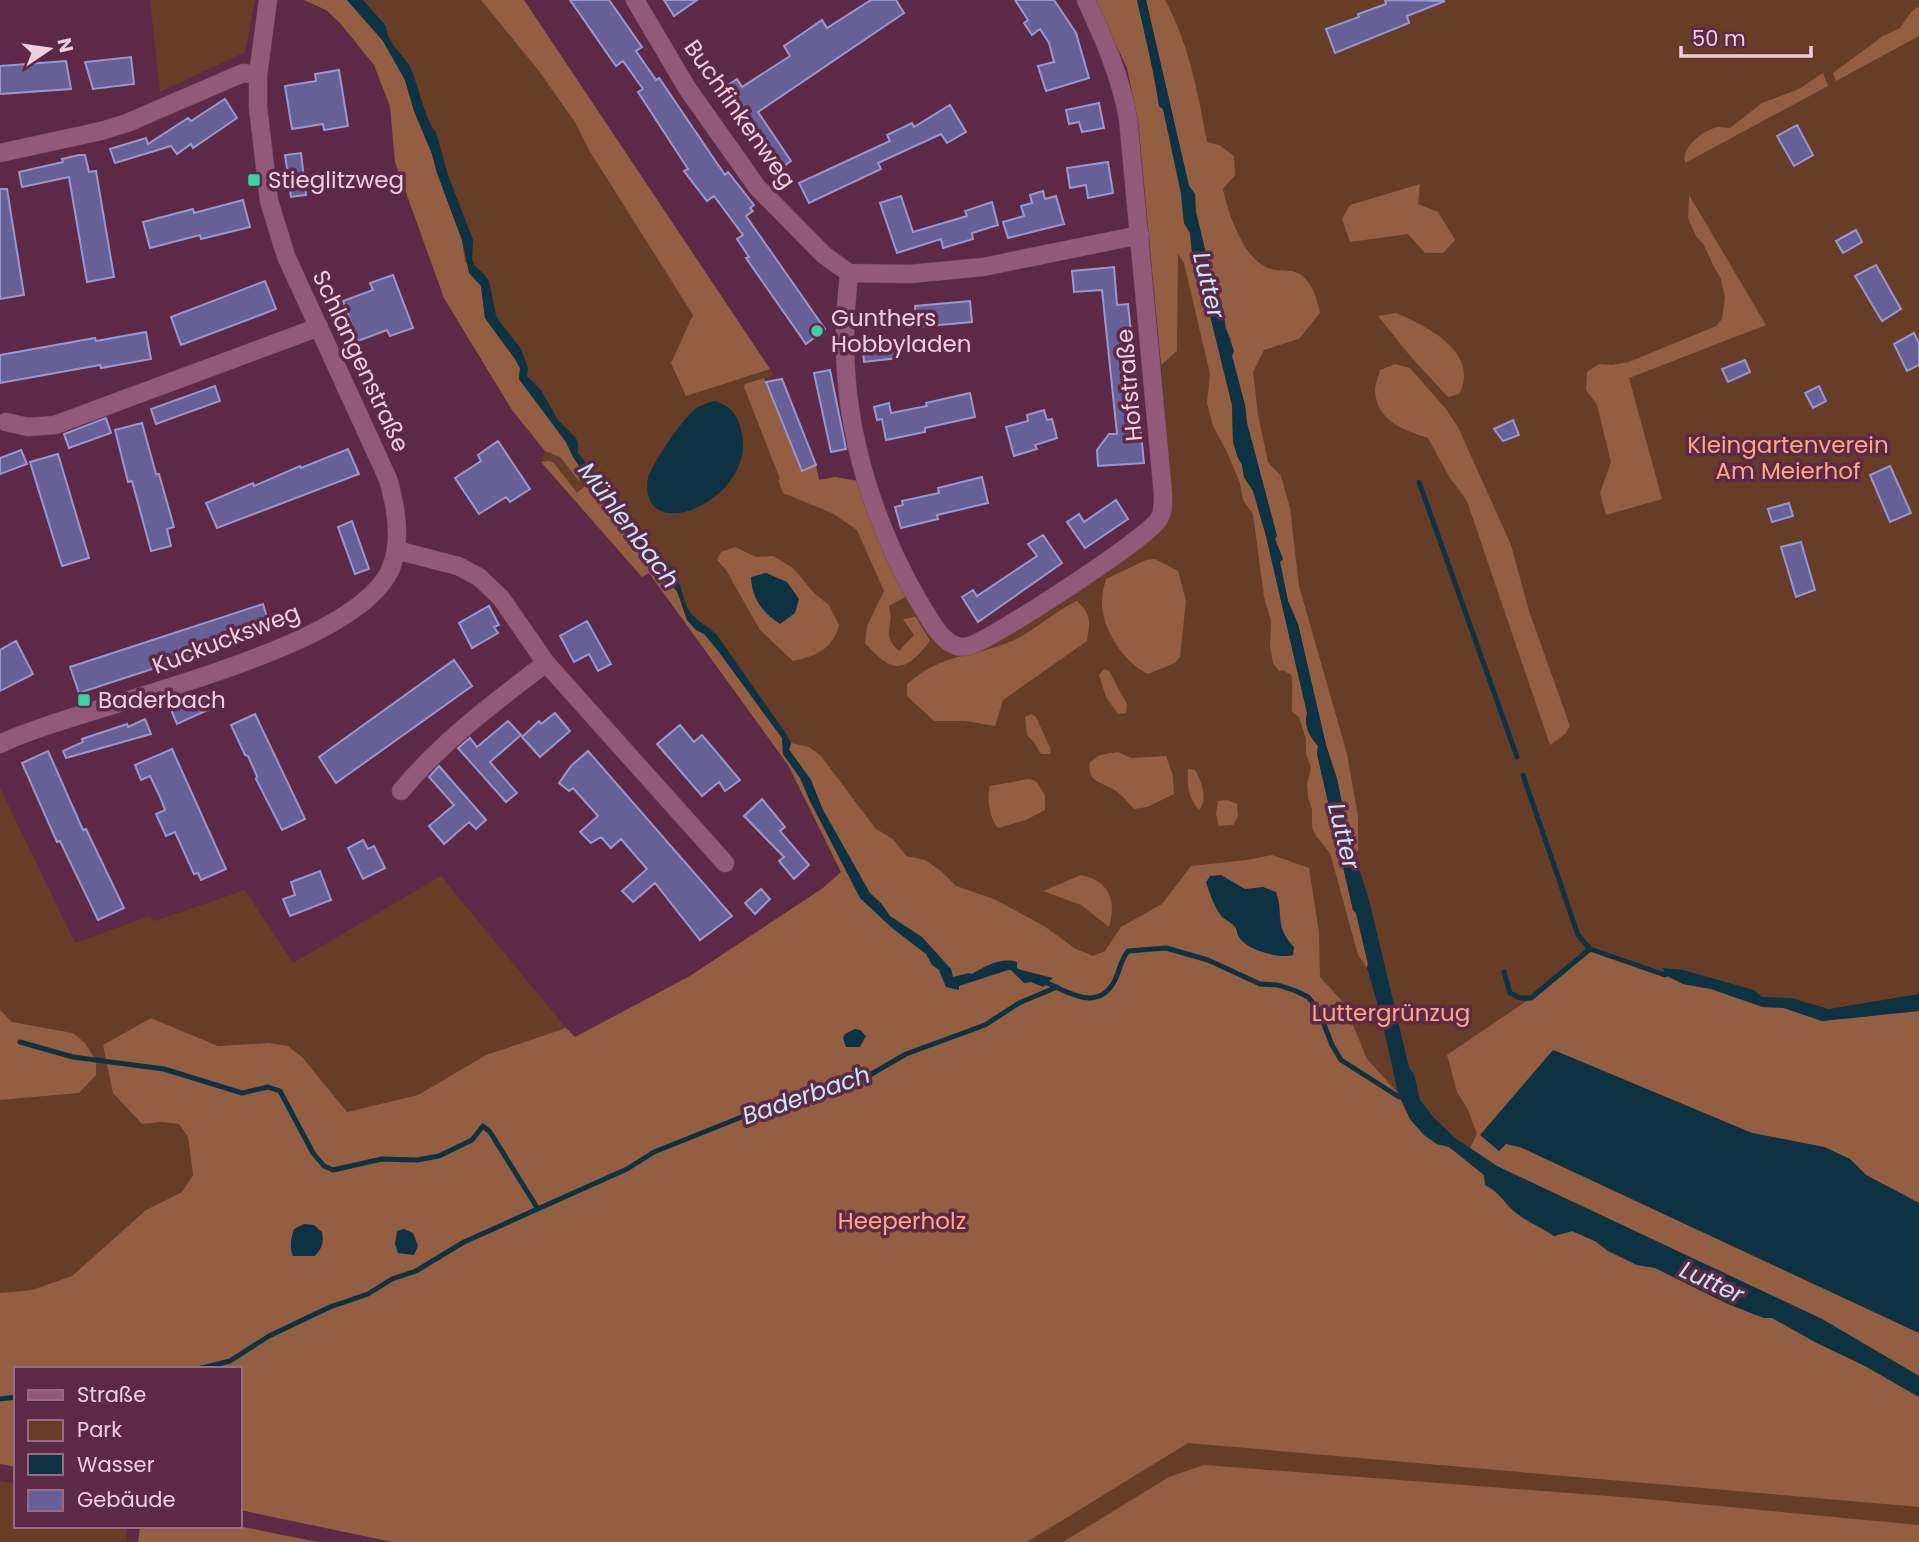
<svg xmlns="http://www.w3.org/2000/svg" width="1919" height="1542" viewBox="0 0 1919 1542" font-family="Poppins,sans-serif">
  <rect width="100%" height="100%" fill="#5d2946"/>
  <path fill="#673d27" d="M150,0H255L245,52L160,92Z
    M304,0H524L774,375L765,380L802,470L816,465L819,480L835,477L842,479L948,649L1081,586L1172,496L1146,180L1138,120L1127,68L1095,0H1919V1542H713L575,1038L690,976L823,888L841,872L788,765L649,573L642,577L541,462L545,451L512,410L444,298L395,162L390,106L374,65L340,23L326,10Z
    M0,788L75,943L150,916L155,921L245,890L293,963L441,876L566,1028L486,1055L418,1095L347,1112L303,1059L288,1046L269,1043L218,1046L151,1018L103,1045L107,1061L142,1124L162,1122L179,1124L188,1137L193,1175L182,1192L146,1210L72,1276L32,1290L0,1293V1100L79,1093L73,1033L12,1022L0,1010Z
    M0,1481L16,1484V1526H127L126,1542H0Z"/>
  <path fill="#945e43" d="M304,0H347L383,41L405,80L414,111L432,154L437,173L462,240L465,261L481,286L485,318L515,359L520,368L519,379L566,442L573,457L586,476L579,481L560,457L545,451L512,410L444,298L395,162L390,106L374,65L340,23L326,10Z
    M481,0H524L770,369L686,396L671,363L693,315L589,150L576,124L539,71Z
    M1095,0H1137C1145,35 1154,71 1159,106L1163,109L1181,193L1184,223L1190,233L1192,253L1196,258L1232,405L1233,442L1238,458L1242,465L1244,477L1253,491L1266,536L1307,713C1304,727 1309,735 1318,746L1317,754L1353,910L1356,913L1368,964L1367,968L1358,955L1330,853L1316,836L1312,827V809L1308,798L1307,784L1311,768L1306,754V739L1299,717L1292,712C1291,699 1294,685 1291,675L1283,670L1279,671L1273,663L1270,646L1271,621L1264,597L1253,514L1243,500L1240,483L1227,452L1213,426L1207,403L1210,374L1184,263L1178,254L1177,351L1161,365L1138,120L1127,68Z
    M1146,0H1165C1189,44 1198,93 1207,142L1219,145L1234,156L1235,175L1223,189C1228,213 1243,258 1268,268C1276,272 1287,269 1295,272C1311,277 1317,298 1320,313L1299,339L1264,350L1253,372L1258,415L1268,462L1281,476L1290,508L1299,586L1347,754L1358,816V849L1355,855L1349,837L1337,779L1326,745L1298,624L1288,601L1280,562L1283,559L1275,539L1277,536L1247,423L1245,405L1232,356L1231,339L1226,329L1222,306L1218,303L1195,212V194L1189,186Z
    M1919,6V36L1836,81L1833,73L1883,36L1900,28L1911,12Z
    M1823,73L1828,86L1685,163C1681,147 1703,130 1718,127C1722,127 1726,128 1730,128L1762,103L1799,89Z
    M1420,184L1418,204L1438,212L1455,240L1443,253H1425L1408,234L1350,242L1342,219L1350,205Z
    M1689,195L1766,325L1629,378L1662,499L1606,515L1600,493L1611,462L1597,405L1586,390L1587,372L1599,364L1612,365L1629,362L1716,326L1722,319L1725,298L1721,279L1713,265L1704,245L1696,236L1688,218Z
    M1396,313C1427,326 1481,353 1459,394L1448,397L1411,357L1378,316Z
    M1395,364L1410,368L1446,409L1458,427L1511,545L1529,611L1570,726L1565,734L1550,745L1467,501L1450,478L1428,438C1404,430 1378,422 1375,392C1374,386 1379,377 1380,370Z
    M764,378L802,471L816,465L819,480L835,477L859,481L910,594L889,606C895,627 880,634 899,651L914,635L903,619L916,617L930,641C904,674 893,674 865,643L867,626L884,591L857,530L832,513L783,493L778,480L780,479L744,387L745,384Z
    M549,461L554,463L577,493L591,481L634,545L638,547L652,568L677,591L687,620L696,630L704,633L719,652L782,738L783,754L795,769L806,789L809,799L846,870L811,780L789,749L791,743L809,747L821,756L875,828L894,840L906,856L925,860L941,871L956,886L994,899L1044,926L1076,949L1093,956L1105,951L1121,927L1162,904L1191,866L1247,860L1272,855L1309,868L1319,933L1320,977L1344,1003L1367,1059L1398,1093L1410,1119L1424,1135L1437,1144L1449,1147L1462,1157L1484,1175L1509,1207L1521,1217L1554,1236L1572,1231L1595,1241L1608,1251L1637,1265L1655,1268L1728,1304L1764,1318H1772L1817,1343L1865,1366L1919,1397V1507L1188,1443L1027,1542H392L240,1510V1369H16V1467L0,1464V1293L32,1290L72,1276L146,1210L182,1192L193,1175L188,1137L179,1124L161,1122L142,1124L113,1093L103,1045L151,1018L218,1046L269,1043L288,1046L303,1058L347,1112L418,1095L486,1055L566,1028L575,1037L690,976L823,888L841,872L788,765L649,573L642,577L541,462Z
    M735,547L756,557L773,556L793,568L814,593L829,605L839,625C832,650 816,656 793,661L760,630L726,570L717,560L721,552Z
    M1155,559L1178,571L1186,601L1180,657L1175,663L1148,674C1124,663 1101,628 1102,601C1102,594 1104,586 1106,579L1146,560Z
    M1077,601C1092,615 1090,622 1087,641L1003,700L995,726L965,721H934L907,696V684C944,652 972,658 1012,641C1035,631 1054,611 1077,601Z
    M1104,669L1109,671L1127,704L1126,713L1118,714L1106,697L1099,675Z
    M1031,714L1036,717L1051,750L1050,754H1041L1034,742L1027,735L1025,717Z
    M1118,752L1131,758L1166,756L1173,776L1174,794L1147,807L1134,809C1128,802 1121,794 1113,789C1099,781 1087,781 1090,762L1100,755Z
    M1188,769L1195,770C1201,781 1209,799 1199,810C1188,799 1187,783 1188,769Z
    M1029,779L1036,781L1045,795V810L1026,820L998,828C989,817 987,799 990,786Z
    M1227,800L1237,804L1238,817L1233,825L1219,826L1216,814L1218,801Z
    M1081,875C1109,881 1117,900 1109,927L1081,905L1043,891Z
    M1590,949L1665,975L1683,984L1711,989L1763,1007L1784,1008L1822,1021L1919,1011V1203L1866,1175L1850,1159L1824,1147L1752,1133L1554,1050L1506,1144L1520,1147L1919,1333V1376L1822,1319L1533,1185L1497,1166L1470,1148L1477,1134L1468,1110L1457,1092L1447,1055L1531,998Z
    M0,1010L12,1022L73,1033L85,1043L96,1061V1075L79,1093L0,1100Z
    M1204,1465L1634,1498L1919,1525V1542H1063L1169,1477Z
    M140,1526H238L318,1542H138Z"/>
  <path fill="#0d3342" d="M347,0H363L386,26C386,43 404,54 411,69C418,84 426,123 436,132L448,175L473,240L472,259L475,266L484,274L489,281L496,315L500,322L521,349L528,368L527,376L541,390L558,420L576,438L578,443V453C589,465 595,482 606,493C625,514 639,536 653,561L657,565L669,564C680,578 681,592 687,607C693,620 707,625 717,635L787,735L791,743L789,750L811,780L822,808L870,893L881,903L890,916L922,937L951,969L953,977L969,973L972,974C985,966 1002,957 1017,962V968L1021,970L1053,978L1043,987L1031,982L1024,983L1011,970H1008L959,986V990L946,987L939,970L932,965L926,954L892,928L860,898L809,799L800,778L783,754L782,738L719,652L704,634L696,630L687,620L677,591L666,580L660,578L638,547L634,545L573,457L566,442L519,379L520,368L515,359L485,318L481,286L469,273L462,240L437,173L432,154L414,111L405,80L383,41Z
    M1137,0H1146L1189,186L1195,194L1196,212L1218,302L1221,303L1226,329L1234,351L1232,356L1245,405L1247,423L1277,536L1275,539L1283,559L1280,562L1288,601L1298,624L1326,745L1337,779L1349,837L1369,900L1409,1067L1414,1074L1420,1100L1434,1118L1455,1138L1497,1166L1822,1319L1919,1376V1397L1865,1366L1817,1343L1772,1318H1764L1728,1304L1655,1268L1637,1265L1608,1251L1595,1241L1572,1231L1554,1236C1543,1228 1530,1223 1519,1215C1506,1206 1500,1192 1485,1185L1484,1175L1449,1147L1437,1144L1424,1135L1410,1119L1398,1093L1381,1016L1367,968L1368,964L1356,913L1353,910L1317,754L1318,746C1309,735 1304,727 1307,713L1266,536L1253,491L1244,477L1242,465L1238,458L1233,442L1232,405L1196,258L1192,253L1190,233L1184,223L1181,193L1163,109L1159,106C1154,71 1145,36 1137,0Z
    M715,401C728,405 736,412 740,426C764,499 636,552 648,477C657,457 678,425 694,410C700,405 707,403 715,401Z
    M766,573L787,582L799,599L795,613L780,624C762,612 752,599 751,577Z
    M1221,875L1245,889L1263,887L1276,892C1284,915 1274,926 1294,947L1293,955C1279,959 1246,950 1239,937C1236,932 1238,931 1235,927C1232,923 1226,920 1222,917C1214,907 1210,894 1206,882L1210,876Z
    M1663,968L1683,970L1754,990L1762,997L1791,998L1829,1009L1919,994V1011L1822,1021L1784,1008L1763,1007L1711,989L1683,984L1665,975Z
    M855,1029L860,1030L866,1036L860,1047H846L843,1038L845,1034Z
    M1553,1050L1752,1133L1824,1147L1850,1159L1866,1175L1919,1203V1333L1520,1147L1506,1144L1499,1151L1480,1135Z
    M304,1224L314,1225L322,1232C324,1243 322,1248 315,1256H293C289,1246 291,1239 294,1229Z
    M404,1229L413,1233L418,1246L414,1255L398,1253L395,1244L397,1231Z"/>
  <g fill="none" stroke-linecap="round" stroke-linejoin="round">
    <path stroke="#0d3342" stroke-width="5" d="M1419,482L1517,757
      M1523,775L1578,935L1590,949L1665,975
      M1504,972L1510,993L1520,998H1531L1590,949
      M1043,981C1066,991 1098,1014 1115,980C1120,970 1120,961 1128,951L1166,948L1208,960L1260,984L1278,985L1296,991L1308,997L1318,1009L1332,1045L1341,1060L1399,1097L1406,1096
      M20,1042L73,1057L164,1069L242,1093L268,1087L280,1091L313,1153L324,1166L333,1170L382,1159L417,1160L439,1156L472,1140L483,1126L490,1132L538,1209
      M198,1369L230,1361L269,1336L330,1307L368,1294L392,1279L416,1271L464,1242L627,1169L654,1152L777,1103L802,1098L833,1085L868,1076L906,1054L985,1025L1019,1003L1057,987
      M0,1399L16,1397"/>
  </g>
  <path fill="#666097" stroke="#9a96d0" stroke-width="2" d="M570,0H609L642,47L636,51L656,80L659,78L725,175L728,172L754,205L750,208L753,211L746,216L825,329L806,344L746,258L749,257L737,239L743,235L714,196L707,201L684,171L688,169L638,92L643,89L623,61L616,66Z
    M664,0H697L674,16Z
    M871,0H896L904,13L758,112L791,161L778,170L724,88L737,79L742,87L790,56L784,46L809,29L822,20L827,28Z
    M1015,0H1054L1076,33L1089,78L1046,91L1038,66L1054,62L1049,43L1040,29L1032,35L1024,23L1028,20Z
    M1385,0L1445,1L1407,16L1409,23L1335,53L1326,29L1359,17L1358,14L1386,4Z
    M131,57L134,84L93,89L85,62Z
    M66,61L71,89L0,94V66Z
    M339,70L348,126L324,130L323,124L292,129L285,86L316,81L315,74Z
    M225,99L237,118L193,148L191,144L177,154L171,146L115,163L110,149L146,138L148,144L188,118L191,121Z
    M1099,103L1104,128L1082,132L1079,122L1069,124L1066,110Z
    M950,105L966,132L947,143L941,134L878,163L881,169L809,203L799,183L890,141L887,135L912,123L914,127Z
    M1797,125L1813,155L1794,166L1777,136Z
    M301,153L306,195L291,197L285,155Z
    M79,155H85L89,172L96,171L114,277L87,282L69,177L22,187L19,172L63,162L62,159Z
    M1108,162L1113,193L1088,198L1086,185L1070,188L1067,168Z
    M0,189H7L24,295L0,299Z
    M1043,191L1045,199L1056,196L1064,224L1008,238L1003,222L1024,216L1021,206L1032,203L1030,195Z
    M901,196L913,232L967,216L965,211L992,202L998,225L972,233L973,239L943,248L941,239L897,253L880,203Z
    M243,200L250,227L201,239L200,235L150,248L143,222L193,209L194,213Z
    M1856,230L1862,242L1843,253L1836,241Z
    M1876,265L1901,309L1882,321L1855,276Z
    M1114,267L1117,305L1128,304L1144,463L1098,466L1097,450L1109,434H1117L1102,290L1074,292L1072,271Z
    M393,275L413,328L390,336L387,330L358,341L343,301L373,290L370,283Z
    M265,281L276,309L181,345L171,317Z
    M970,301L972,322L917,327L915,306Z
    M146,332L151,359L101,368L100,365L0,383V355L95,338L96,341Z
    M1914,333L1919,343V365L1907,371L1894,344Z
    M896,337L898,358L864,362L862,341Z
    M1745,360L1750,372L1728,382L1722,369Z
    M830,370L846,449L831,452L814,373Z
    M782,379L816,465L802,471L766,382Z
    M215,386L220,401L156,424L151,409Z
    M1819,386L1826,401L1813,408L1805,393Z
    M970,393L975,417L925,428V432L886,440L882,419L877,420L874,407L889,403L891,413L927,406L926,403Z
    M1044,410L1047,420L1052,419L1057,438L1035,445L1037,449L1014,456L1006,427L1028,421L1027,415Z
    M106,418L111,433L69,448L64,434Z
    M1513,420L1519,435L1503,441L1494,429Z
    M142,423L156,474H159L174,527L167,529L171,546L151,551L132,481L128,482L115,430Z
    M498,441L530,489L510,502L506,497L479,514L455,478L481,461L478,455Z
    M348,449L359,474L217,528L206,503L253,483L254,486L300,466L301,468Z
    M21,450L27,464L0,474V458Z
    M58,454L89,558L62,566L30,462Z
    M1890,466L1911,513L1890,522L1870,475Z
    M982,477L988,503L937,515L938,519L901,528L895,507L903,505L902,501L939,493L938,488Z
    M1116,500L1128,519L1085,548L1067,522L1079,514L1084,522Z
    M1789,503L1793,516L1772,522L1768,509Z
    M352,521L369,569L355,574L338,527Z
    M1043,535L1062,563L978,622L962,597L973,590L977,596L1037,556L1028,544Z
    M1801,542L1815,590L1796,597L1781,547Z
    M263,604L271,630L79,693L70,667Z
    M489,606L499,625L494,627L498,633L472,648L459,623Z
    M587,621L611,664L598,671L589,654L574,662L560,636Z
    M16,641L33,674L0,691V650Z
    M454,660L472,686L336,783L319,757Z
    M214,691L221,704L177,724L171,710Z
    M555,713L570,731L540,757L522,737L539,721L541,724Z
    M255,714L305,819L282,830L256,779L257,776L248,756L245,755L231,725Z
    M145,719L151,734L66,758L63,751L83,742L82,739L127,724L128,727Z
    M508,721L521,735L490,762L517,793L506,802L458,748L470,738L477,747Z
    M680,725L694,742L702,735L740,780L725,791L719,782L702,796L657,744Z
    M172,749L226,869L201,880L198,873L194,874L175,832L166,836L156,814L165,810L160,797L150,776L141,780L135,765Z
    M48,751L83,830L86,829L124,908L98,920L60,841L57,842L22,763Z
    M588,751L732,916L700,940L655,883L633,902L622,891L647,869L621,839L611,848L601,837L591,843L580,832L598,816L573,788L569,791L559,783L571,766Z
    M439,766L486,820L476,829L469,822L444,844L429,826L454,805L429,777Z
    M762,799L785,827L780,831L809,865L794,879L779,861L784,857L744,816Z
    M363,840L368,849L374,846L385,868L363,879L348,848Z
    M320,871L331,900L290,916L283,899L295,895L291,882Z
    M761,889L770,899L755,914L745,903Z"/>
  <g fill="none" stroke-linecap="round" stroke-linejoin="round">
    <defs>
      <path id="minor" d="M635,0L687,88L757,187L824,255L849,273L910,274L983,267L1140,235
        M0,153L101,131L127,123L243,73L258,75
        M849,273C847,297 844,322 845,347C846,435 874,524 918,600C927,614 938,638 954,645C958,647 964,647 969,646C993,639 1148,538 1159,519C1164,511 1163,503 1163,494L1128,118C1120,75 1104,39 1086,0
        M6,422L28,427L55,425L319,327
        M396,550L458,566L479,577L501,598L546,663L725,863
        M0,744C85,703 355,654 391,568C402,541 396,506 388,479L286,256L269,201L258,107V75L268,0
        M401,791C441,742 496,701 546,663"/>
    </defs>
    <use href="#minor" stroke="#744861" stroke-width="19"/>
    <use href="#minor" stroke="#935978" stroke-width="18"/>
  </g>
  <g fill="#3ad4a5" stroke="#5d2946" stroke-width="2.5">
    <rect x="247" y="173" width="14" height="14" rx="3.5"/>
    <circle cx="817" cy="331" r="7"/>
    <rect x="77" y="693" width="14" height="14" rx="3.5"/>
  </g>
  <g text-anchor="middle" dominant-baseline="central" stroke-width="7" stroke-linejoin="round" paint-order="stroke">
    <g font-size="23" fill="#efcede" stroke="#5d2946">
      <text transform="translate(740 114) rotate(55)">Buchfinkenweg</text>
      <text transform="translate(361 361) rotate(65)">Schlangenstraße</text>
      <text transform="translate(1129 385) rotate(-95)">Hofstraße</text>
      <text transform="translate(226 639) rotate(-21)">Kuckucksweg</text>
    </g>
    <g font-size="23" fill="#efcede" stroke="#5d2946" text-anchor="start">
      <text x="268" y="180">Stieglitzweg</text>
      <text x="831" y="318">Gunthers<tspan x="831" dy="26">Hobbyladen</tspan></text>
      <text x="98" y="700">Baderbach</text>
    </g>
    <g font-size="23" fill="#fba980" stroke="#5d2946">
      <text x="1788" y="445">Kleingartenverein<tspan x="1788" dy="26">Am Meierhof</tspan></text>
      <text x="1391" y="1013">Luttergrünzug</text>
      <text x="902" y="1221">Heeperholz</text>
    </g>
    <g font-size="24" font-style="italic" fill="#c3e8f9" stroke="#5d2946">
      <text transform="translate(1209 285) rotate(76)">Lutter</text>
      <text transform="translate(629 525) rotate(53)">Mühlenbach</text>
      <text transform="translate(1344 836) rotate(76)">Lutter</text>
      <text transform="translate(806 1095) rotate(-19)">Baderbach</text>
      <text transform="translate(1712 1282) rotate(25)">Lutter</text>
    </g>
  </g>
  <rect x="14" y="1367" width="228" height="161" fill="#5d2946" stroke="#976b83" stroke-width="2"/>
  <rect x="28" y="1390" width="35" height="10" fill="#935978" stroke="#976b83" stroke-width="2"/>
  <text x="77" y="1402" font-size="21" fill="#efcede">Straße</text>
  <rect x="28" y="1420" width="35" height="21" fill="#673d27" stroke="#976b83" stroke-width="2"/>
  <text x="77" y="1437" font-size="21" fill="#efcede">Park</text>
  <rect x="28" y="1454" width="35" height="21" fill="#0d3342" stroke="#976b83" stroke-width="2"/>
  <text x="77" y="1472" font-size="21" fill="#efcede">Wasser</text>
  <rect x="28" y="1490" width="35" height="21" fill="#666097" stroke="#976b83" stroke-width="2"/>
  <text x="77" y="1507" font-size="21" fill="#efcede">Gebäude</text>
  <g transform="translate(49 49) rotate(77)" stroke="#5d2946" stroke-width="5" paint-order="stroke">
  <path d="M0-5L12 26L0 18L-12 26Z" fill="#efcede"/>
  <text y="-10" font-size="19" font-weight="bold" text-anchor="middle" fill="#efcede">N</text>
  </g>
  <path d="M1681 46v10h130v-10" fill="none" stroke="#efcede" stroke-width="3.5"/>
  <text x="1692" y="46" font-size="21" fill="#efcede" stroke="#5d2946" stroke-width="5" paint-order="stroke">50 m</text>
</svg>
